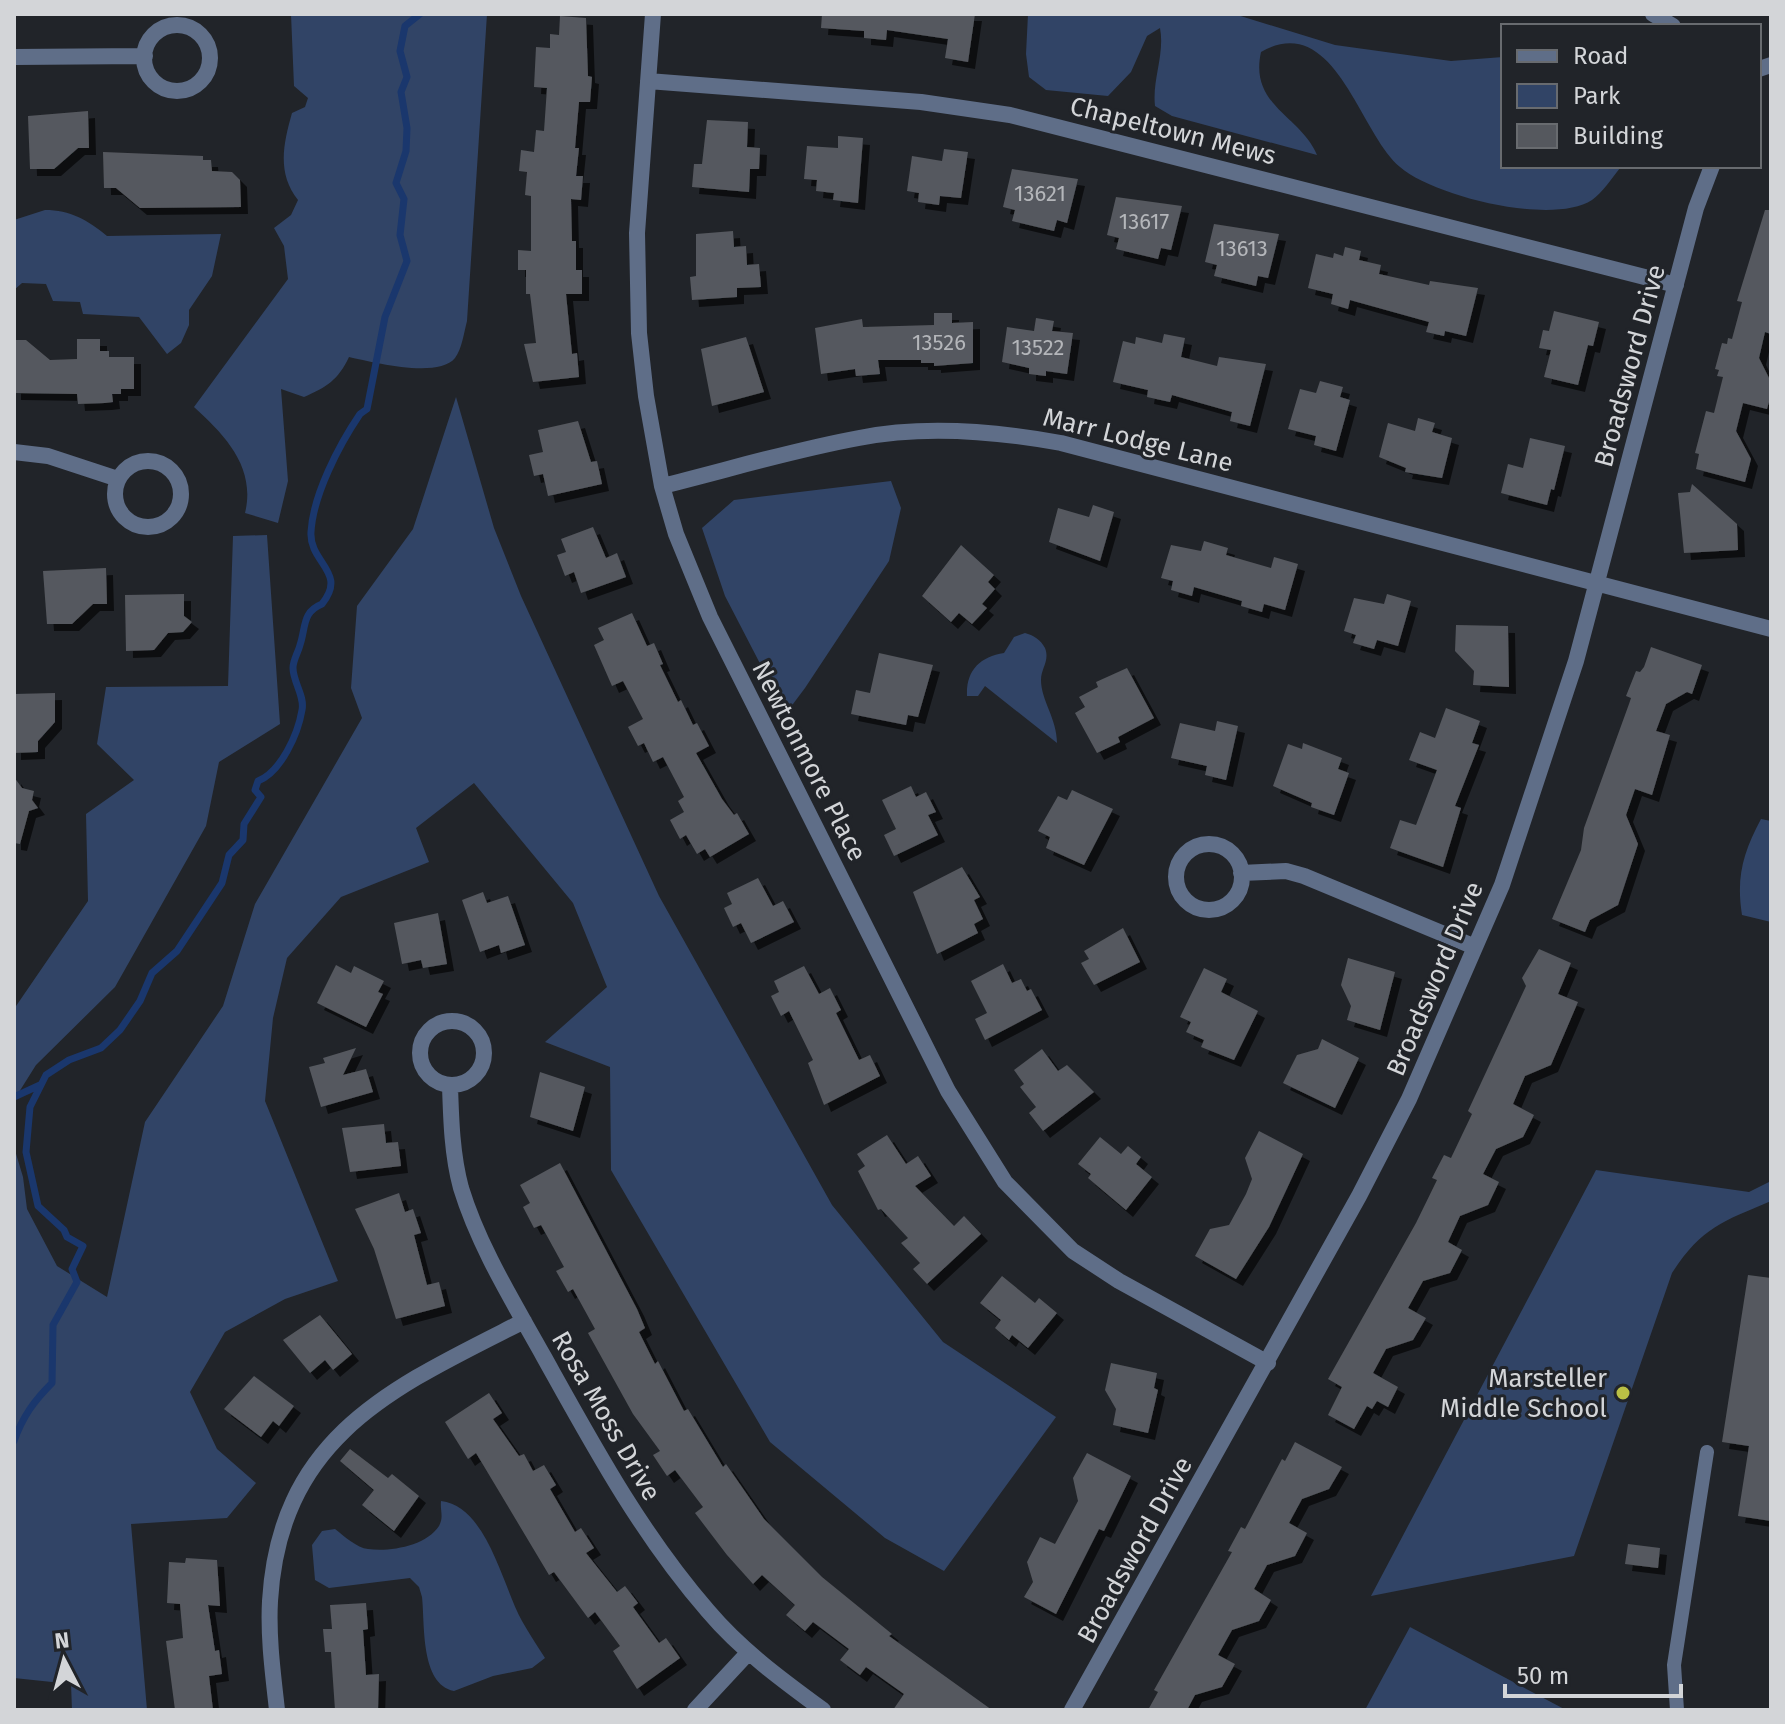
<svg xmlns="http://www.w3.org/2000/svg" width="1785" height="1724" viewBox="0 0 1785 1724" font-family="'Fira Sans',sans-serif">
  <defs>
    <filter id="shadow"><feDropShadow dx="7" dy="7" stdDeviation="0" flood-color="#0009"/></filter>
  </defs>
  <rect width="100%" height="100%" fill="#212429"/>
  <path fill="#314466" d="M291,14H487L467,321C464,332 462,349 455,358C438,379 372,362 349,357C338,380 327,387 304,397L281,389L288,481L278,523L245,513C256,468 226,436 194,407L288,279L284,246L274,228L291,215L298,200C277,173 283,145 292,113L305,107L308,98L294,86Z
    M1028,14H1234L1335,45L1451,61L1503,57V166L1620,168C1612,178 1602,193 1592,200C1552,226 1433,196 1400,167C1359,133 1335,10 1261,52C1249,106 1301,116 1317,155L1172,116L1155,106C1152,79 1165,55 1160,28L1147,36L1131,72L1108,96L1046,90L1029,77L1026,54Z
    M45,210C70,210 88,220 107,236L221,234L212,276L189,310V325L181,343L167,354L139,317L83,314L80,302L53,301L46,284L22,283L14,290V220Z
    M456,397L494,528L521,596L659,896L832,1205L943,1342L1056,1417L944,1571L885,1538L770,1442L611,1170L610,1067L545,1042L607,987L573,903L474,783L416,828L429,862L341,897L287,958L273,1018L265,1101L338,1281L285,1299L225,1332L190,1392L217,1449L256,1483L227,1518L131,1524L147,1710H72L71,1684L14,1678V1147L23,1177L27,1209L57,1266L107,1297L145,1122L223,1006L255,904L362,718L351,688L357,606L413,529Z
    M891,481L901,508L889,561L805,688L790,708L784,710L725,596L702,528L734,500Z
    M267,535L280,724L219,762L206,826L115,987L36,1065L14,1100V1009L88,901L86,814L134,780L97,744L106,687L228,686L233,536Z
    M1025,633C1033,635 1041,640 1045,648C1050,661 1041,668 1041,680C1041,700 1057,719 1057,743L985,686L978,696H967C966,670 980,657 1004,653L1014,637Z
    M1761,819L1771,821V922L1742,915C1736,877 1743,853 1761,819Z
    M1596,1170L1749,1192L1771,1181V1201C1722,1222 1702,1227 1672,1273L1574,1556L1371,1596Z
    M441,1501C487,1506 503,1587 522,1621C529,1633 537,1646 545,1658L532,1668L493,1676L454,1691C420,1684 425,1624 422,1597L419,1587L410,1578L329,1588L315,1580L312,1545L322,1531L335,1529C344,1536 357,1548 368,1549C390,1552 426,1546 439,1526C444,1517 440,1511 441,1501Z
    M1410,1627L1566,1710H1365Z"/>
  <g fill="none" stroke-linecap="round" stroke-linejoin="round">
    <path stroke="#1a376d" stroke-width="7" d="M14,1097L40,1085
      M14,1441C23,1416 34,1401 52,1383L53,1325L77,1282L72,1269L83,1246L67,1237L64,1230L38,1206L26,1152L30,1107L46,1075L69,1060L101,1048L120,1030L140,1001L152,973L177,951L222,883L229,855L243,840L244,824L261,797L255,790L258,781C281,772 298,734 302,710C305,696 293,682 293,668C293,660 298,653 300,645C306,627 302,612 322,604C348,572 309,563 311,532C313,495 339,445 360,414L367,409L385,317L407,261L400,235L404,199L396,183L406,151L407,128L401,92L407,77L400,51L405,26L420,14"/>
  </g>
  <path fill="#55585e" filter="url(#shadow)" d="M822,14H975L968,62L945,58L948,39L887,30L886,40L864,38V31L821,28Z
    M560,16L586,18L588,76L592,77L590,102H579L575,148H579L576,176H583L581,200L571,199L572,241H576V270H582V294H566L572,354L577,353L579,377L533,382L524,344L536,343L530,294H526V270H518V250L531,251V196L525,195L527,172L519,171L521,150L534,152L536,130L544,131L547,88L534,87L536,47L550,48V34L559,35Z
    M88,111L89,148H78L54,169H30L28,116Z
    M707,120L748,122L747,147L760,148L759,169H750L749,192L692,187L694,164H702Z
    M838,136L863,138L858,203L833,200L834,193L816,191L817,180L804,179L807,146L838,148Z
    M944,149L968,152L961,198L940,196L939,205L918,202L919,193L907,191L912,156L942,161Z
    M103,152L203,156V160H211L212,171L232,172L240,180L241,207L140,208L116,188H104Z
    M1012,169L1078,179L1067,223L1057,220L1054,231L1012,221L1015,210L1003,207Z
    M1116,197L1182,206L1171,250L1161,248L1158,259L1116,249L1119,238L1107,235Z
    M1765,210H1771V334L1765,332L1759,358L1771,382V395L1767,409L1743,403L1736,431L1751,459L1745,482L1696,469L1699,454L1695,453L1706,411L1714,413L1723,377L1717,376L1719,370L1715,369L1722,343L1727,344L1728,338L1732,339L1742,302L1737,301Z
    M1214,224L1279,234L1268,278L1258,276L1256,286L1214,276L1217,265L1205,262Z
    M733,231L734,247L746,246L747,265L759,264L761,287L737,288V297L692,300L690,277L696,276V234Z
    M1345,247L1361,251L1359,260L1381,265L1379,274L1429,285L1430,281L1478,288L1466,336L1445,331L1444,336L1426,332L1429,322L1350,300L1348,309L1331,304L1333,294L1308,288L1316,254L1333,258L1334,253L1343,256Z
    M1554,311L1599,322L1593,346L1588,345L1578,385L1544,377L1551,350L1539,348L1543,330L1549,331Z
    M934,313H952V323L973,322V363L934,366V363H921V360H878L880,374L856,376L855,369L821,374L815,328L862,319L863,327L934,325Z
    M1036,318L1054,321L1052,331L1073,333L1067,374L1046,371V376L1029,374V368L1002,362L1007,327L1034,331Z
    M1164,334L1185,338L1181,357L1217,366L1219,357L1266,364L1250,426L1230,421L1232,412L1172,395L1170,402L1147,397L1148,390L1113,382L1123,341L1135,344L1136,337L1162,343Z
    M746,337L764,392L712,406L701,349Z
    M77,339H100V351H109V357H134V389H121V394H112L113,402L105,403L78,404L77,394L14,393V340H26L50,360L77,359Z
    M1320,381L1343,387L1340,397L1350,400L1336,451L1314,445L1316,436L1288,429L1300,389L1316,393Z
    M1418,418L1435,423L1432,432L1452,438L1442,478L1405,472L1406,468L1379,457L1388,423L1415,431Z
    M578,421L591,462L597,461L602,484L548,496L543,474L534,476L529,455L543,452L538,430Z
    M1530,438L1565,446L1554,490L1551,489L1547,505L1501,493L1508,464L1523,468Z
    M1692,484L1737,524L1738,550L1684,553L1678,493L1690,492Z
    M1093,505L1114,512L1100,561L1049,542L1058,508L1089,517Z
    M593,527L606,558L617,553L626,577L581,593L574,572L565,576L557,555L566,552L561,539Z
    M1204,541L1228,548L1226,555L1271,568L1274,557L1298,564L1285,610L1264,604L1262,612L1241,606L1242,601L1194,587L1192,596L1171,590L1173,581L1161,578L1171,545L1201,551Z
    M961,545L994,575L988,582L995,589L982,604L987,608L972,624L959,613L951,622L922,596Z
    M106,568L107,604H93L72,624H47L43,571Z
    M184,594V616L192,622L183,632L168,633L154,650L126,651L125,595Z
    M1387,594L1411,601L1398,646L1377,640L1374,649L1353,643L1356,635L1344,631L1354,598L1384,604Z
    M632,613L647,646L654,643L663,664L660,665L678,702L681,700L693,725L697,723L709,746L696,753L722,799L734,815L737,813L749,834L710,857L705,849L697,854L686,835L680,839L670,820L684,812L678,801L684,797L663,757L653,762L644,743L638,746L628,727L643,719L623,681L612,686L594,645L604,640L598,628Z
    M1456,625L1508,626L1509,687L1473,685L1474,671L1455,651Z
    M1651,647L1702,665L1692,694L1687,692L1666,704L1656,731L1670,735L1652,795L1635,789L1626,815L1638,844L1618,905L1590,920L1585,932L1552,919L1581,850L1584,828L1629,704L1631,698L1626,696L1636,671L1640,672L1644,667Z
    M879,653L933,665L918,717L908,715L906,725L851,714L856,690L870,693Z
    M1127,668L1154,718L1118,737L1120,742L1097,753L1075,713L1085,707L1079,697L1098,687L1096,682Z
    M55,693V722L38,741V752L14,753V694Z
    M1446,708L1480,721L1472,743L1479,745L1455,806L1461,808L1443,867L1390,848L1400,820L1416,825L1437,770L1409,760L1420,732L1435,738Z
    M1217,721L1238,726L1226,780L1205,775L1207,766L1171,758L1180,723L1215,731Z
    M1303,743L1342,758L1338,769L1349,773L1334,815L1311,807L1312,803L1273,786L1288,744L1302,749Z
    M14,777L22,788L34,791L32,800L38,808L29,811L20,844L14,843Z
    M911,786L916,797L926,792L936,812L928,815L938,835L894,856L884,835L896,829L882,800Z
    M1072,790L1113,809L1084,865L1046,848L1050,837L1038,831L1058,796L1067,800Z
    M962,867L980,897L974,900L983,919L974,924L978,933L937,954L913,892Z
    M758,878L773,906L783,901L794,922L751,943L741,923L733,927L724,908L732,904L727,893Z
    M483,892L487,903L508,896L525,945L501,953L499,945L480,952L462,900Z
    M438,913L447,964L423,968L421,960L402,964L394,923Z
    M1123,928L1140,962L1094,985L1081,963L1089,959L1084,951Z
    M1539,949L1571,963L1558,994L1578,1002L1551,1065L1525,1076L1513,1104L1534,1115L1523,1137L1496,1149L1483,1174L1499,1182L1488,1205L1460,1216L1448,1242L1462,1250L1450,1273L1423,1281L1408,1308L1426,1318L1413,1340L1386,1349L1373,1373L1398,1387L1388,1407L1377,1401L1372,1409L1367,1406L1354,1429L1328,1415L1342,1387L1328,1379L1416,1223L1437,1180L1432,1178L1444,1155L1451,1158L1472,1114L1468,1111L1526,986L1522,978Z
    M1348,958L1395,972L1380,1030L1347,1020L1351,1006L1341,985Z
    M1003,964L1012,983L1021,979L1027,991L1031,989L1042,1010L985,1040L975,1019L987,1013L971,981Z
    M336,965L351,973L354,966L384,981L378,992L383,994L366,1027L317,1003Z
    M804,966L819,994L830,988L841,1010L836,1013L859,1060L870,1055L880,1076L824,1105L808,1063L813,1060L789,1011L781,1016L771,996L779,992L774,981Z
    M1204,968L1227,979L1221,992L1258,1011L1234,1060L1201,1047L1204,1040L1186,1032L1191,1022L1180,1017Z
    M1322,1039L1359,1058L1335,1108L1283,1083L1297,1055L1318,1049Z
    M356,1048L343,1075L366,1069L373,1092L321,1107L309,1067L325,1063L323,1058Z
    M1042,1049L1058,1071L1067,1065L1094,1092L1043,1131L1029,1113L1036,1107L1020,1087L1024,1084L1014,1070Z
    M540,1072L585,1087L573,1131L530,1117Z
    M384,1124L386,1143L398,1142L401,1166L350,1172L342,1128Z
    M1259,1131L1303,1154L1269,1227L1236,1279L1195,1256L1210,1229L1229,1225L1246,1194L1252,1179L1245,1158Z
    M887,1135L906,1164L918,1156L931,1176L915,1186L954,1226L964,1216L981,1234L927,1284L913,1269L920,1263L901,1243L908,1238L881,1209L878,1210L858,1171L865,1166L857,1154Z
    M1100,1137L1121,1154L1128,1146L1141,1157L1136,1164L1152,1177L1126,1210L1088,1178L1091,1174L1078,1164Z
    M560,1163L637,1309L645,1328L639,1332L655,1364L658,1361L684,1411L688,1409L723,1467L726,1464L764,1519L822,1577L892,1634L889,1636L992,1710H893L904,1694L866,1667L860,1675L840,1660L849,1649L813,1622L805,1631L786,1615L795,1605L762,1575L753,1584L727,1555L695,1513L703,1507L675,1470L667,1476L653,1455L660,1451L633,1414L588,1333L595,1329L573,1289L568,1292L556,1271L564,1267L541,1225L534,1228L523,1207L530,1203L520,1185Z
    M399,1193L405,1212L413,1209L421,1233L414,1235L427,1285L439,1282L445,1306L396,1319L374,1249L355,1209Z
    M1748,1275L1771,1278V1521L1738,1516L1749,1446L1722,1442Z
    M1002,1276L1035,1303L1039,1298L1057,1313L1028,1348L1012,1335L1009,1340L995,1328L1001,1320L980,1303Z
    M320,1315L352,1354L333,1370L325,1360L310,1373L283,1340Z
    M1111,1363L1157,1373L1154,1388L1158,1390L1148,1433L1113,1425L1116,1409L1105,1390Z
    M254,1376L294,1406L279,1426L273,1421L261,1437L224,1409Z
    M489,1393L502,1413L493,1419L519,1456L524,1454L533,1471L544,1465L556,1485L550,1489L575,1532L581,1528L594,1548L586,1553L617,1592L625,1586L638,1603L633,1607L659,1643L666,1638L680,1658L637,1689L613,1651L620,1646L595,1612L588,1618L554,1572L549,1575L476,1453L468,1459L445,1422Z
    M1295,1442L1342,1467L1329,1489L1302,1499L1289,1523L1307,1533L1295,1556L1267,1565L1254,1589L1271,1600L1259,1621L1232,1630L1218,1655L1235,1664L1222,1687L1195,1695L1187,1710H1148L1158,1692L1154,1690L1232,1552L1228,1551L1241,1527L1245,1529L1282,1459L1285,1461Z
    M350,1449L388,1478L392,1474L419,1496L394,1531L362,1505L374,1490L340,1461Z
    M1087,1453L1131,1476L1104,1531L1099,1529L1056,1614L1024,1597L1033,1582L1027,1562L1040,1537L1055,1544L1078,1501L1073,1478Z
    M1628,1544L1660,1548L1658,1568L1625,1564Z
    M186,1558L217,1560L220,1606L208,1605L215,1651L219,1650L222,1674L209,1676L213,1710H175L166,1641L183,1638L180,1604L167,1603L169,1562L185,1563Z
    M366,1603L368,1629L363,1630L366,1675L379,1674L378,1710H335L331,1652H325L323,1629H332L330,1605Z"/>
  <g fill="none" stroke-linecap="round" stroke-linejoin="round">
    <path stroke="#5f6e88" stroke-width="14" d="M1677,1710L1674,1665L1707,1452"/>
    <path stroke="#5f6e88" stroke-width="16" d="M653,14L637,233L639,333L646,396L662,486L676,534L710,617L948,1091L1005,1182L1073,1251L1119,1281L1268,1363
      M144 58a33 33 0 1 1 66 0a33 33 0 1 1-66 0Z
      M14,57L145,56
      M648,81L921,102L1010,115L1676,285
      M14,452L48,456L118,479
      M115 494a33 33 0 1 1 66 0a33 33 0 1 1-66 0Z
      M662,486C727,470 793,450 859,438C924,425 995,431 1061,443L1771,629
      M1176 877a33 33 0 1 1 66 0a33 33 0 1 1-66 0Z
      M1241,873L1286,871L1304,876L1475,947
      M420 1053a32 32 0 1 1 64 0a32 32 0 1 1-64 0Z
      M450,1085C451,1119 452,1155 461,1188C479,1247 514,1303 544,1357C593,1445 641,1534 708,1611C741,1650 782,1680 823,1710
      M277,1710C273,1674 268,1637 270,1601C280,1435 394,1387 524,1321
      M695,1710L748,1653
      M1072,1710L1359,1196L1409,1099L1502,885L1576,661L1696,208L1712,166"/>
    <path stroke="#5f6e88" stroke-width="16" d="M1653,14L1673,26
      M1759,69L1771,65"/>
  </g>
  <circle fill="#bac045" stroke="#212429" stroke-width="3" cx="1623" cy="1393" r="8"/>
  <g text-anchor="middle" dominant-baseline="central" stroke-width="6" stroke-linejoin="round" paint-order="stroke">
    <g font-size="22" fill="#b4b6ba">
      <text x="1040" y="193">13621</text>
      <text x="1144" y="221">13617</text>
      <text x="1242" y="248">13613</text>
      <text x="939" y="342">13526</text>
      <text x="1038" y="347">13522</text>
    </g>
    <g font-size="26" fill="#d3d5d8" stroke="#212429">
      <text transform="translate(1173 131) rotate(14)">Chapeltown Mews</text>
      <text transform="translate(1630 366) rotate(-75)">Broadsword Drive</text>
      <text transform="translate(1138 440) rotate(14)">Marr Lodge Lane</text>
      <text transform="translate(809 761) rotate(63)">Newtonmore Place</text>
      <text transform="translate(1435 979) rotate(-67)">Broadsword Drive</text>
      <text transform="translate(606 1416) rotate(60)">Rosa Moss Drive</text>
      <text transform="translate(1135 1550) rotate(-61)">Broadsword Drive</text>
    </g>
    <g font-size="26" fill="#d3d5d8" stroke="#212429" text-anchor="end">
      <text x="1607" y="1378">Marsteller<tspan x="1607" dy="30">Middle School</tspan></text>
    </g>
  </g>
  <rect width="1785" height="1724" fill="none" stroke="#d3d5d8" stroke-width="32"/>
  <rect x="1501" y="24" width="260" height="144" fill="#212429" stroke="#686b6f" stroke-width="2"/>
  <rect x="1517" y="50" width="40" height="12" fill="#5f6e88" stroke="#686b6f" stroke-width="2"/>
  <text x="1573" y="64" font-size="24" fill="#d3d5d8">Road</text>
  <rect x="1517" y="84" width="40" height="24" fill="#314466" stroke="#686b6f" stroke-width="2"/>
  <text x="1573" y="104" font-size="24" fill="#d3d5d8">Park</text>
  <rect x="1517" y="124" width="40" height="24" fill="#55585e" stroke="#686b6f" stroke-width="2"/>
  <text x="1573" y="144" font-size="24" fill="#d3d5d8">Building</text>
  <g transform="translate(64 1660) rotate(354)" stroke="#212429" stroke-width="6" paint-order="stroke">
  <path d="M0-6L14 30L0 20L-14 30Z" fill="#d3d5d8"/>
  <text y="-12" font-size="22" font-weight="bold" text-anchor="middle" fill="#d3d5d8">N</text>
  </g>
  <path d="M1505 1684v12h176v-12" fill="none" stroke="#d3d5d8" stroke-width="4"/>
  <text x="1517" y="1684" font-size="24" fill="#d3d5d8" stroke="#212429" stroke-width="6" paint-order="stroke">50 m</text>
</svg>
